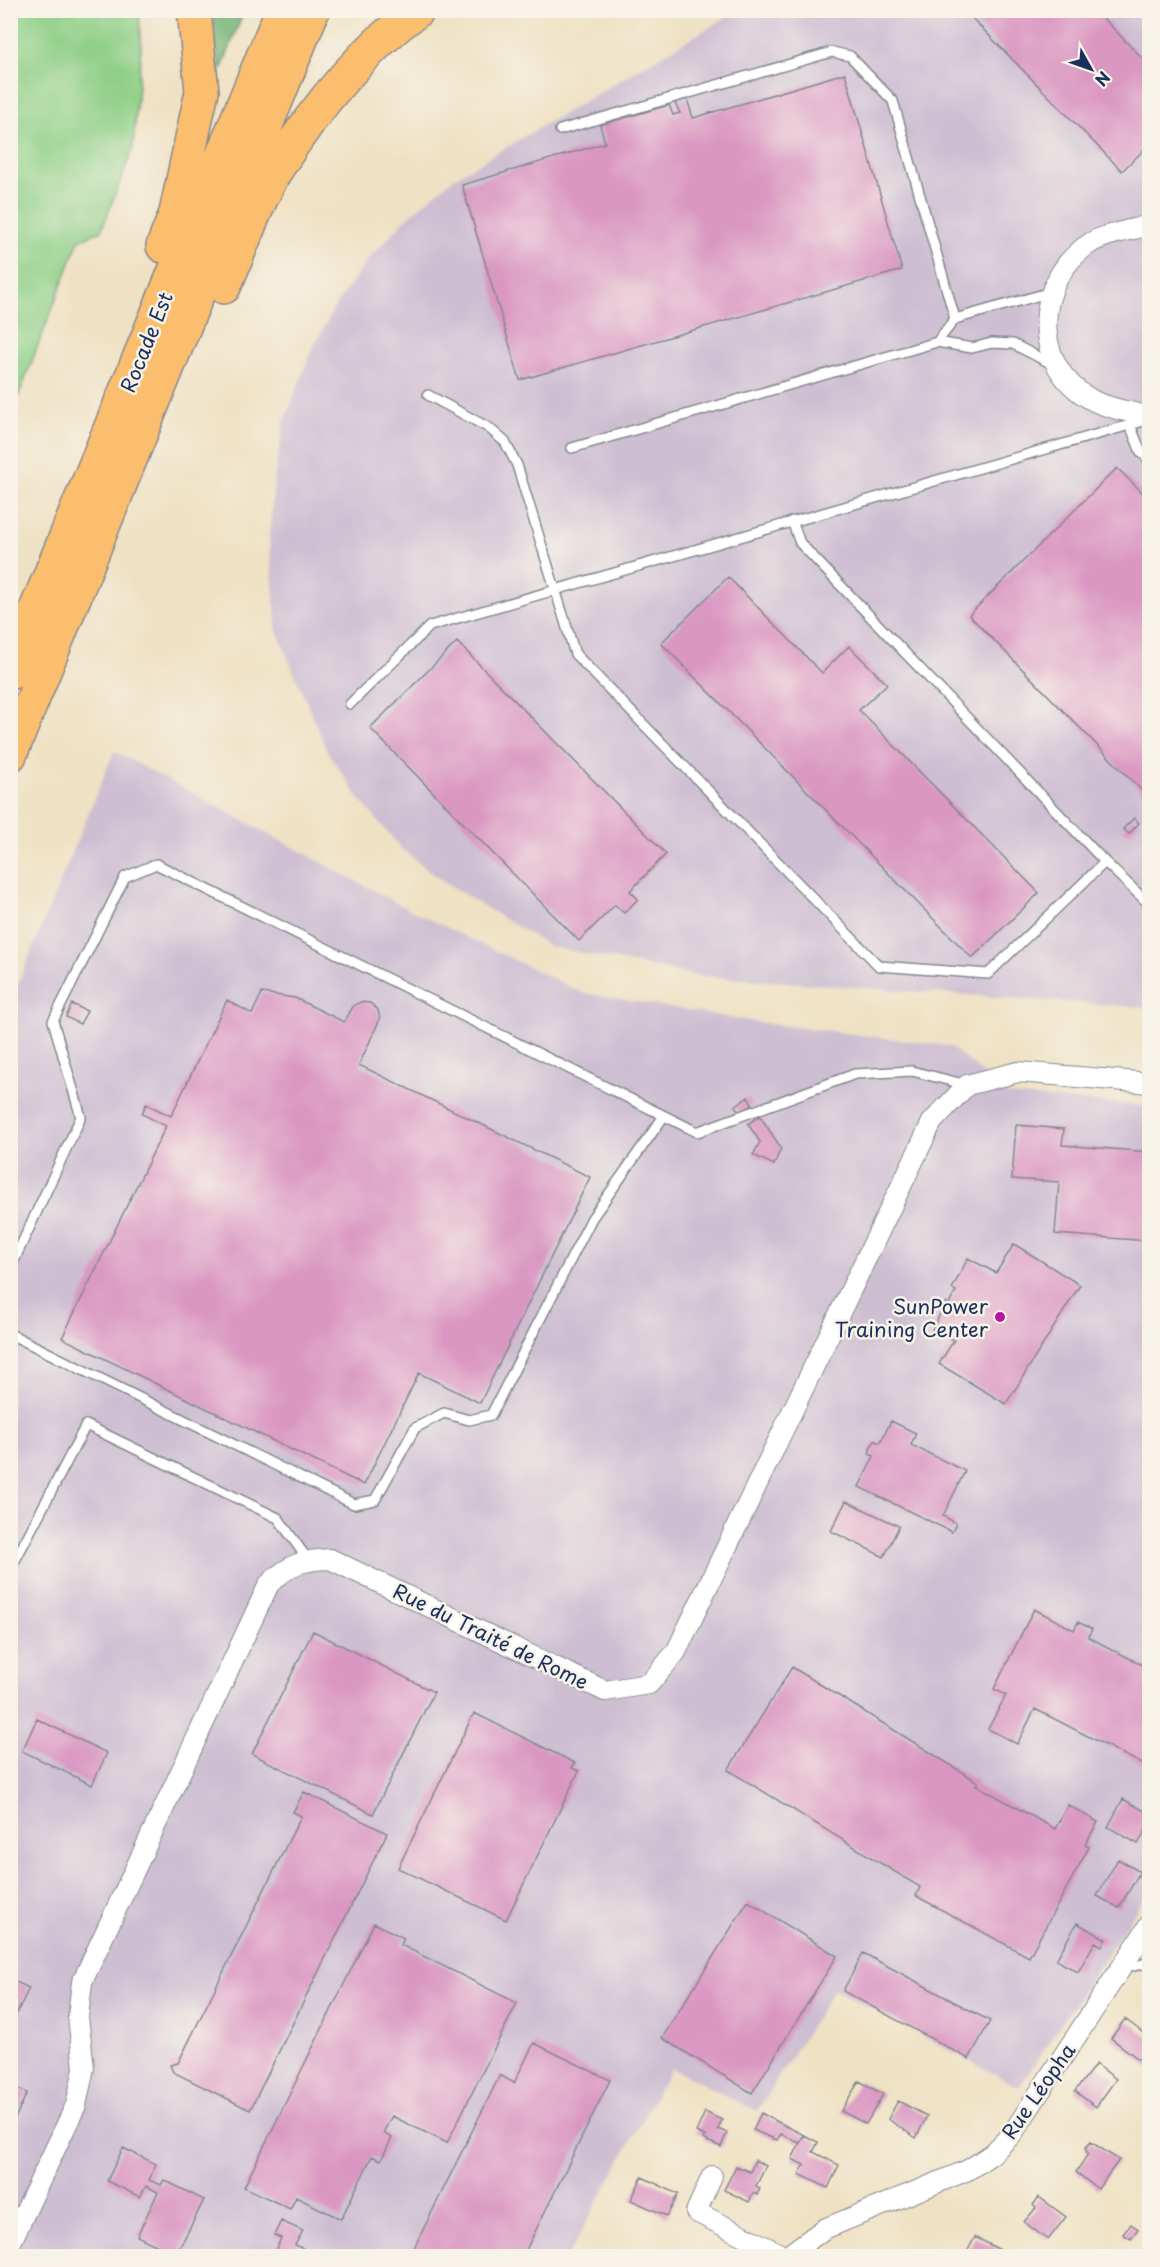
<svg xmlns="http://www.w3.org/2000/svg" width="1160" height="2267" viewBox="0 0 1160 2267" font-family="'Playpen Sans',sans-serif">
  <rect width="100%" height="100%" fill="#f7f3e8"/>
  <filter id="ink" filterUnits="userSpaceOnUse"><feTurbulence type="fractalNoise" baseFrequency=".0167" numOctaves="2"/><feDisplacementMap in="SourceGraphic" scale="12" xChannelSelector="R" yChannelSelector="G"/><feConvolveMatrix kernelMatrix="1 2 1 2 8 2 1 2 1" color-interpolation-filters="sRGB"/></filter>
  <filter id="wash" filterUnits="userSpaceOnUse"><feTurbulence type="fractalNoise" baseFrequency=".008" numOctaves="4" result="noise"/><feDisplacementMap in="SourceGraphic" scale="24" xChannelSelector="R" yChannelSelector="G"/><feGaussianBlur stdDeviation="1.35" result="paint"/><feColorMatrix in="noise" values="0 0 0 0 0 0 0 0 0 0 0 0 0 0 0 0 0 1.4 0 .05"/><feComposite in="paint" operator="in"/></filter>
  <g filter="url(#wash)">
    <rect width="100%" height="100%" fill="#efe1c3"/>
    <path fill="#cdbed2" d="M737,11H1149V1008L699,976L551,947L442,881L402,849L360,800L326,749L277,631L269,538L274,481L284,422L312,349L338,301L370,257L410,215L454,178Z
      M114,751L410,910L583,993L756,1022L950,1046L1009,1095L1149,1106V1891L1019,2087L834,1989L757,2111L671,2068L568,2256H11V1001Z"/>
    <path fill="#8ecf86" stroke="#547f72" stroke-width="1.5" d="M11,10L139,11L141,47L133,148L101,231L79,240L11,415Z"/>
    <path fill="#72b273" stroke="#467068" stroke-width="1.5" d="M212,11H244L220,73Z"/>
    <g id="blocks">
      <path fill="#da97c2" d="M964,10H1095L1150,66V144L1122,171Z
        M845,73L902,270L520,380L462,185L605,143L600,125L669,105L673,115L680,113L675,103L687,99L693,118Z
        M1117,468L1150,500V799L969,615Z
        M728,577L822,673L849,646L887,684L859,710L1039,893L972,958L661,643Z
        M457,642L666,854L630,891L638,899L624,913L615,905L579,941L370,728Z
        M1134,818L1139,823L1129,834L1123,829Z
        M262,993L295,998L344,1022L354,1005L361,1002L370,1003L378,1010L380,1019L359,1065L590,1177L480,1403L419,1373L364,1485L62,1338L166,1126L142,1114L146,1104L171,1116L227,1000L252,1014Z
        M72,1004L87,1011L80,1024L66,1017Z
        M748,1097L753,1105L740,1113L735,1106Z
        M760,1116L781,1148L774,1165L753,1155L760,1142L748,1124Z
        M1016,1125L1064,1129L1062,1145L1150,1152V1241L1055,1234L1059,1182L1012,1179Z
        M1014,1244L1080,1285L1006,1404L939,1364L954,1340L932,1330L946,1302L949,1304L956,1291L952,1289L968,1258L996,1273Z
        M891,1421L916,1433L911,1445L965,1471L943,1516L956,1523L952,1532L859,1487L874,1456L869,1454L871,1446L875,1441L880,1443Z
        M846,1501L899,1526L884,1557L831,1531Z
        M1034,1609L1074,1630L1078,1622L1092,1629L1088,1637L1150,1669V1768L1035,1709L1017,1744L988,1729L1006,1695L994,1689Z
        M313,1631L434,1692L373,1814L252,1754Z
        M792,1667L978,1782L976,1785L1055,1829L1068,1805L1098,1822L1085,1845L1089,1847L1029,1957L916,1896L920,1887L728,1770Z
        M474,1713L575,1763L572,1768L579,1771L506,1920L398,1868Z
        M37,1719L107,1753L92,1785L22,1751Z
        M304,1792L387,1833L250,2110L173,2072L170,2065L178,2063L301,1816L293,1812Z
        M1123,1799L1150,1814V1823L1138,1844L1108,1827Z
        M1118,1859L1140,1872L1119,1908L1097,1896Z
        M748,1901L837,1956L752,2093L662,2038Z
        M374,1923L404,1938L401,1945L517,2003L447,2143L392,2116L383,2133L392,2138L381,2160L372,2156L341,2219L296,2197L290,2209L244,2187Z
        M1077,1923L1106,1939L1102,1946L1095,1942L1078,1972L1056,1960Z
        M863,1953L990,2021L969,2059L843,1991Z
        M10,1979L29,1988L16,2015L10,2012Z
        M1125,2019L1150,2038V2068L1111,2038Z
        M534,2043L610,2080L523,2256H410L500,2075L514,2083Z
        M1096,2064L1116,2079L1096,2107L1075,2091Z
        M859,2081L883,2094L866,2124L841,2111Z
        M10,2085L27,2093L10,2129Z
        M898,2101L927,2116L916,2138L888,2119Z
        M705,2112L722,2120L718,2129L727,2133L721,2147L703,2139L705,2136L696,2132Z
        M761,2113L772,2119L804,2135L799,2143L781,2134L777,2140L753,2130Z
        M804,2135L818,2142L813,2152L839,2165L828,2188L799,2174L804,2165L792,2159Z
        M1091,2142L1119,2160L1098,2189L1076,2172L1088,2154L1085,2148Z
        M123,2148L156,2164L149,2180L161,2185L164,2180L204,2200L176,2255L137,2236L158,2192L146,2186L140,2197L107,2181Z
        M755,2160L766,2166L756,2186L760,2188L757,2195L753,2193L749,2202L724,2190L736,2166L750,2172Z
        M642,2177L678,2194L667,2216L631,2200Z
        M1039,2197L1066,2217L1048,2240L1024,2222L1036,2208L1033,2205Z
        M281,2221L303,2231L295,2245L319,2256H273L281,2238L274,2235Z
        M1131,2224L1138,2229L1131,2239L1123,2234Z
        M975,2237L1012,2256H965Z"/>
    </g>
  </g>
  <g filter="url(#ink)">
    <use href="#blocks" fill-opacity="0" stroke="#858890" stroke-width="1.5"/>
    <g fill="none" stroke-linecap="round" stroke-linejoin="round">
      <defs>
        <path id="lane" d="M560,130L832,52L850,56L893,101L955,319
          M937,342L955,319L1051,292
          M428,395L489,428L505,442L517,465L575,654L879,966L988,974L1105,862
          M1130,425L1141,452L1150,461
          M572,448L937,342L972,348L992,343L1013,344L1052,364
          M792,521L800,543L1105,862L1150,905
          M350,704L430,626L1147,420
          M10,1269L81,1117L53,1021L125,877L156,864L697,1132L855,1074L912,1071L967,1085
          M10,1334L354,1504L375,1500L415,1428L444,1413L469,1420L491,1415L592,1218L664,1116
          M10,1570L86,1425L278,1518L308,1560
          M1126,1960L1135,1966L1150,1962"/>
        <path id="street" d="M1150,225C1132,230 1108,233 1092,242C1033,279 1029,366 1092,400C1109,409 1132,412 1150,417
          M712,2176L696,2212L784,2256
          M10,2244L76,2105L84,2068L78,2017L82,1982L269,1584C290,1564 301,1560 330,1559L605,1691L649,1684L676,1652L932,1122L967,1085L1018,1072L1150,1083
          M787,2256L824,2229L968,2170L992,2154L1012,2134L1150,1924"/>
        <path id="highway" d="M163,246L176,213L202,91L194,10
          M224,287C240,252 256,202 276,170C313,111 361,51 418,10
          M10,673L282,10
          M10,755L313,10"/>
      </defs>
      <use href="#lane" stroke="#858890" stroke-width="12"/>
      <use href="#street" stroke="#858890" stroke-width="22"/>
      <use href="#highway" stroke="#858890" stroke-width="36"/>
      <use href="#lane" stroke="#fff" stroke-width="9"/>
      <use href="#street" stroke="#fff" stroke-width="20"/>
      <use href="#highway" stroke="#fabe6e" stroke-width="33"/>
    </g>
  </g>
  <circle fill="#b5179e" stroke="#f7f3e8" stroke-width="2" cx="1000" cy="1317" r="6"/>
  <g text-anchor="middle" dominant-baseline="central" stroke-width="5" stroke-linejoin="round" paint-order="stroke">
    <g font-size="20" fill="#1b2f5e" stroke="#f7f3e8">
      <text transform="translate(146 342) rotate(-68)">Rocade Est</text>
      <text transform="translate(491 1636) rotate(26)">Rue du Traité de Rome</text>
      <text transform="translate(1038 2091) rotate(-55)">Rue Léopha</text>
    </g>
    <g font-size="20" fill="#1b2f5e" stroke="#f7f3e8" text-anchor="end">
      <text x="988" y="1306">SunPower<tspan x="988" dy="23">Training Center</tspan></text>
    </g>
  </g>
  <rect width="1160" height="2267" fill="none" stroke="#f7f3e8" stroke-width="36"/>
  <g transform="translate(1091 69) rotate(130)" stroke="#f7f3e8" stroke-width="4.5" paint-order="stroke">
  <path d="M0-4.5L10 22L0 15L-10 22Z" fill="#1b2f5e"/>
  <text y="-9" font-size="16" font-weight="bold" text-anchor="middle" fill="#1b2f5e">N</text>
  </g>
</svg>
